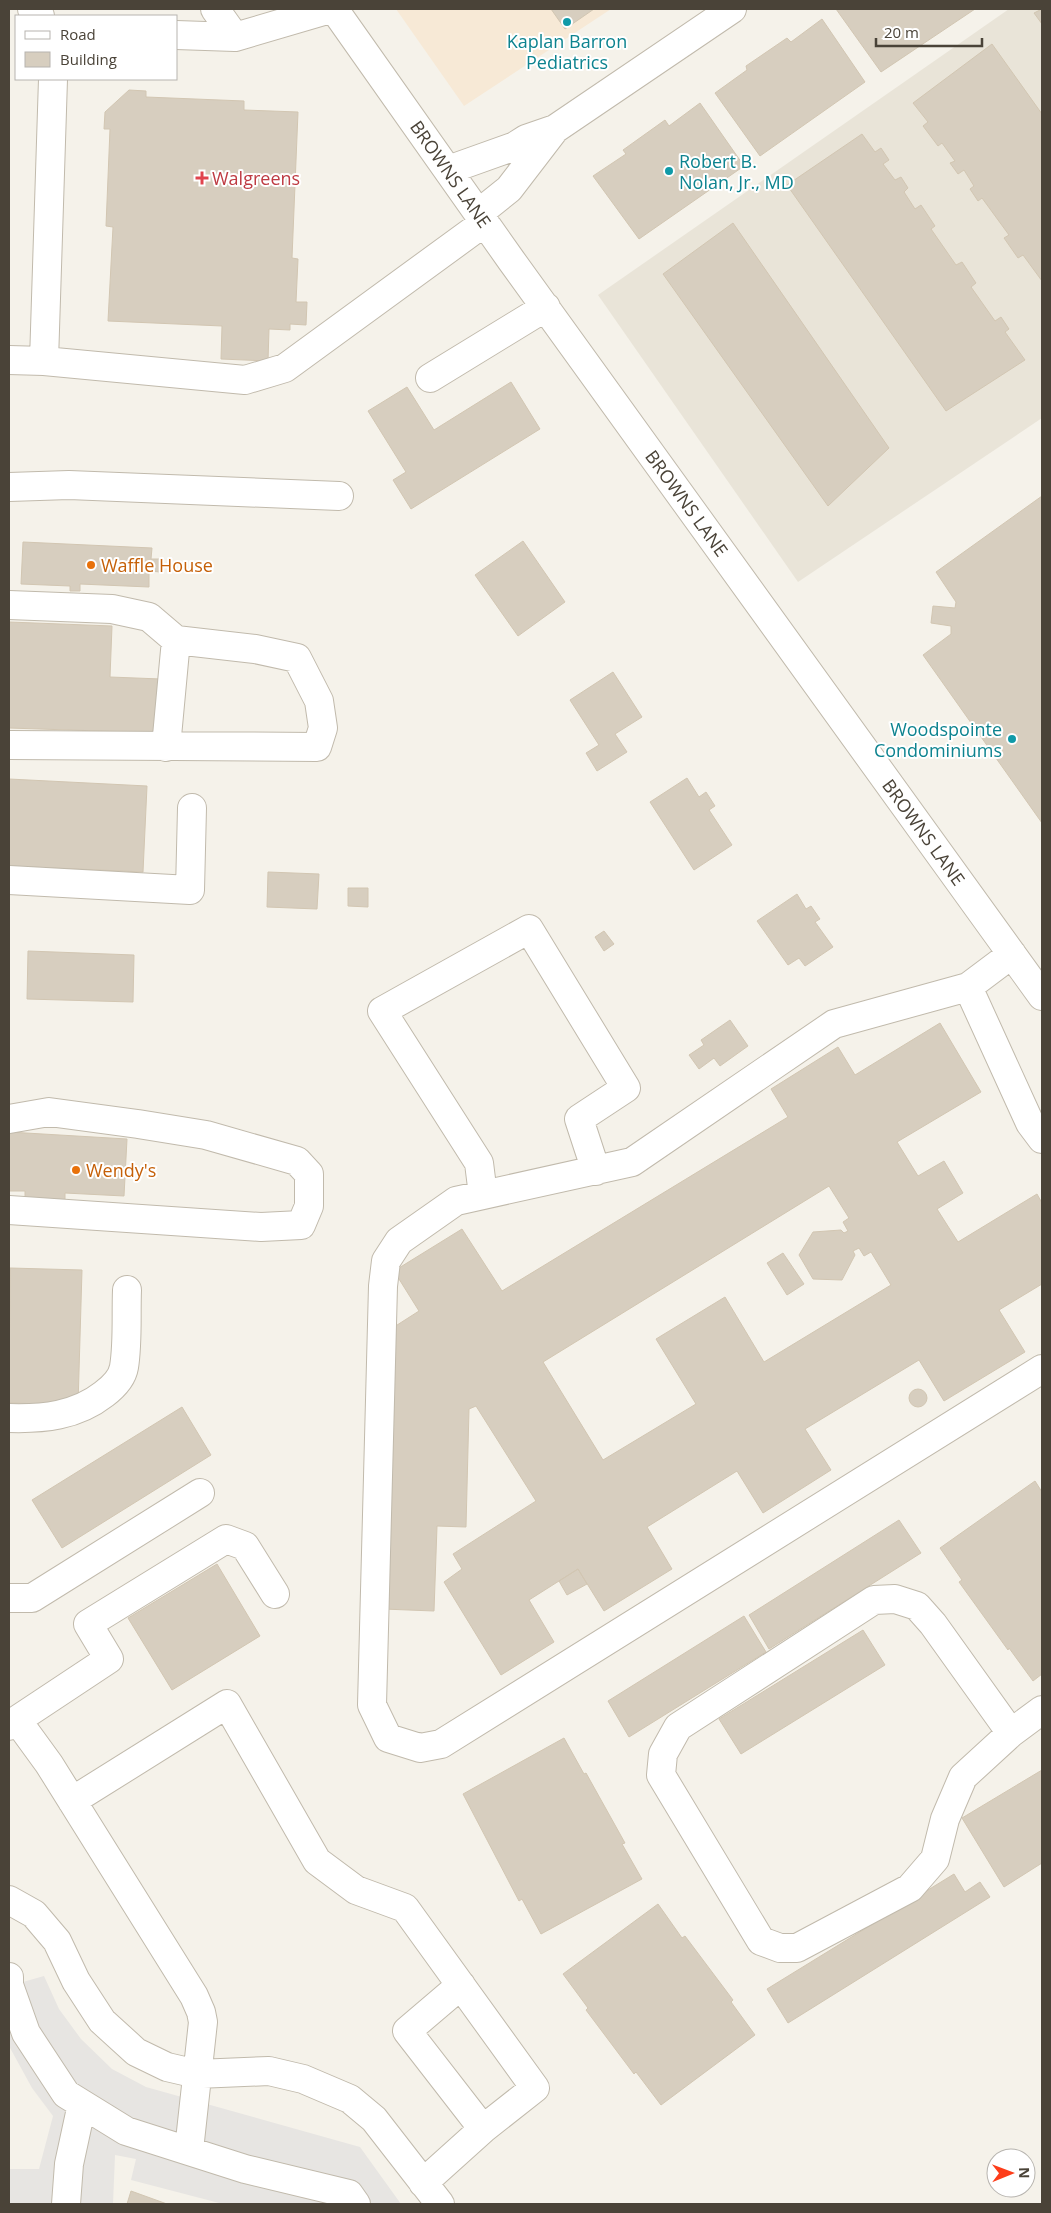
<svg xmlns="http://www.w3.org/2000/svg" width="1051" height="2213" viewBox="0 0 1051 2213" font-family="'Open Sans',sans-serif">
  <rect width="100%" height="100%" fill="#f5f2ea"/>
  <path fill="#e9e4d8" d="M1009,9H1042V418L798,582L598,295Z"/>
  <path fill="#f7e9d6" d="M396,9H611L464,106Z"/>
  <path fill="#e7e5e2" d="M44,1976L59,2009L81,2039L112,2069L146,2087L360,2147L401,2204H223L131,2180L136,2159L115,2155L113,2204H9L10,2169H39L53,2116L32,2088L9,2046V1986Z"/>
  <path fill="#d7cebf" stroke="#d2c6b2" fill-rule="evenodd" d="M551,9H594L565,29Z
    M836,9H975L881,72Z
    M1042,9V24L1034,13Z
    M822,19L865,82L760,156L715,93L747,70L746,66L787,38L791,42Z
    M992,44L1042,114V281L1023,255L1018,258L1004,238L1009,235L982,198L978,201L970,189L974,186L964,170L958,174L950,163L955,161L942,143L938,146L923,126L928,122L913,103Z
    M129,90L146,91V97L244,101V110L298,112L292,258L298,259L296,302H307L306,325L290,324V330L269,329L268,361L221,359L222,326L108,321L113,227L106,226L110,129H104L105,112Z
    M700,103L744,166L639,239L593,176L626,154L623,150L665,120L669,126Z
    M862,134L875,152L881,148L889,160L883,164L895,180L901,177L908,188L904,192L915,209L921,205L935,226L931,229L956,265L962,262L976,283L971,287L995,321L1001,317L1009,329L1005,332L1025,360L946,411L787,185Z
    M733,223L889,448L828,506L663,274Z
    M511,382L540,429L411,509L393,480L406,472L368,411L407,387L434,430Z
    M1042,496V823L923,655L951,634V626L931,623L933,606L955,608L956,602L936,572Z
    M523,541L565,602L518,636L475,575Z
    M23,542L152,548L151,559H161V572L149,571V587L80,584V591H70V586L21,584Z
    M9,622L112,626L110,677L161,679L159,733L9,728Z
    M613,672L642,717L615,734L627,752L597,771L586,753L599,745L570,700Z
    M687,778L699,797L706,792L715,806L709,810L732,845L694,870L650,802Z
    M9,779L147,786L143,872L9,866Z
    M268,872L319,874L317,909L267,907Z
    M348,888H368V907L348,906Z
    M797,894L806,909L811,906L820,919L815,922L833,947L805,966L799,958L788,965L757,921Z
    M604,931L614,944L604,951L595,937Z
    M28,951L134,955L133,1002L27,999Z
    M730,1020L748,1046L720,1066L714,1058L699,1069L689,1055L704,1045L701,1040Z
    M940,1023L981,1092L897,1142L918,1176L944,1161L963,1193L937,1209L958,1242L1037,1194L1042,1203V1284L999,1310L1025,1352L944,1401L919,1360L805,1429L831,1470L763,1513L737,1471L647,1527L672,1569L604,1611L578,1569L559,1581L529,1600L554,1642L501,1675L444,1582L462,1569L453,1554L536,1501L476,1406L469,1409L466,1527L437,1526L434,1611L383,1609L394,1327L419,1311L394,1271L462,1229L502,1291L788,1117L771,1089L838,1047L855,1075ZM829,1186L849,1218L843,1222L848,1231L844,1233L841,1230L813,1232L799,1255L813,1279L842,1280L855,1255L853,1251L859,1248L864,1256L871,1252L891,1285L764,1362L725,1297L656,1339L696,1404L603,1460L543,1362Z
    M9,1132L127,1139L124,1196L65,1193V1200L25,1198V1191H9Z
    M783,1253L804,1284L787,1295L767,1263Z
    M10,1268L82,1270L78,1405L9,1403Z
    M909 1398a9 9 0 1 1 18 0a9 9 0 1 1-18 0Z
    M182,1407L211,1455L62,1548L32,1500Z
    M1035,1481L1042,1492V1674L1033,1681L1009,1648L1008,1650L959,1582L962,1580L940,1548Z
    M899,1520L921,1553L769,1649L749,1615Z
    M217,1564L260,1636L172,1690L128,1618Z
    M578,1569L587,1584L567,1595L559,1581Z
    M744,1616L766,1652L629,1737L608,1701Z
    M863,1630L885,1665L741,1754L719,1719Z
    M564,1738L584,1774L586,1773L625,1843L622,1844L642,1879L541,1934L522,1899L519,1901L463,1794Z
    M1042,1770V1863L1004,1887L962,1818Z
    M954,1874L965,1892L980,1882L990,1897L788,2023L767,1989Z
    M658,1904L682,1938L685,1936L733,2000L731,2002L755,2035L661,2105L636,2072L634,2074L586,2010L588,2008L563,1974Z
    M131,2191L167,2204H127Z"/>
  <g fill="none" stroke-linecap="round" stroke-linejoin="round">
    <defs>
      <path id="minor" d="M32,9L40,16
        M215,9L235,37
        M334,9L511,260L1042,996
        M176,35L235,37L330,9
        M53,79L44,361L245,380L285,368L485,222
        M448,170L515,146L526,139L555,129L732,9
        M479,213L509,189L555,129
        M9,360L44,361
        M430,378L546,307
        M9,487L69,485L339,496
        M9,605L112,609L149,617L176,640L255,649L297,658L319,701L323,728L317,747L9,745
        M166,747L176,640
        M9,880L190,890L192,808
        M1012,954L968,987L834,1024L632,1162L456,1201L399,1241L386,1261L383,1286L372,1705L388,1738L420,1748L441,1744L1042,1369
        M968,987L1030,1123L1042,1139
        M9,1119L49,1112L138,1124L206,1135L297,1161L309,1174V1206L301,1225L261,1227L9,1210
        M483,1195L479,1163L382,1011L529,929L626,1088L579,1119L596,1171
        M9,1418C43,1419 76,1416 104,1394C112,1388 122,1379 124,1367C128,1343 126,1315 127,1290
        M9,1598H32L200,1493
        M17,1720L109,1659L88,1624L226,1539L245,1546L275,1594
        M9,1726L17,1720L49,1764L194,1996L201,2012L203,2022L189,2150
        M1011,1733L933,1624L917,1606L895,1599L874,1600L678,1727L663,1754L661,1775L761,1941L780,1948H797L910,1888L935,1859L945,1819L963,1777L1011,1733L1042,1710
        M72,1801L227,1704L317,1861L356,1890L405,1908L535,2088L483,2129L423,2183
        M9,1900L34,1914L57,1941L76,1981L102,2021L136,2052L167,2067L197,2074L269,2071L303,2079L350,2099L374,2119L440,2204
        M9,1977V1985L26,2033L66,2094L126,2131L245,2169L349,2194L356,2204
        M461,1985L407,2031L483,2129
        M66,2204L69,2164L82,2104"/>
    </defs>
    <use href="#minor" stroke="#c1baac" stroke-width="30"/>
    <use href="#minor" stroke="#fff" stroke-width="28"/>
  </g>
  <g fill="#0f9aa8" stroke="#fff" stroke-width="2">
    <circle cx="567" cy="22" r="5"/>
    <circle cx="669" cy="171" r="5"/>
    <circle cx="1012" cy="739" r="5"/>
  </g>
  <path fill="#e0444e" stroke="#fff" stroke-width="2" d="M199.5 170.5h5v5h5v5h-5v5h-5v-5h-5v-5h5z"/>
  <g fill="#e8710a" stroke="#fff" stroke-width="2">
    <circle cx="91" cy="565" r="5"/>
    <circle cx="76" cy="1170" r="5"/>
  </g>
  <g text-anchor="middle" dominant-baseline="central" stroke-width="4" stroke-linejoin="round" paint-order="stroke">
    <g font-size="18" fill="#0d838f" stroke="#fff">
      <text x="567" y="41">Kaplan Barron<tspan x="567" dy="21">Pediatrics</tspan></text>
      <text x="679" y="161" text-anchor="start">Robert B.<tspan x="679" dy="21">Nolan, Jr., MD</tspan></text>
      <text x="1002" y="729" text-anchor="end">Woodspointe<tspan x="1002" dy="21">Condominiums</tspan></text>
    </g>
    <g font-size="18" fill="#4a4338" stroke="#fff">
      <text transform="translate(451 174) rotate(55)">BROWNS LANE</text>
      <text transform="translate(687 503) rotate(54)">BROWNS LANE</text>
      <text transform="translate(924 832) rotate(54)">BROWNS LANE</text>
    </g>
    <g font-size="18" fill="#be3a42" stroke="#fff" text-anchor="start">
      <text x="212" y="178">Walgreens</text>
    </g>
    <g font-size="18" fill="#c56008" stroke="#fff" text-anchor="start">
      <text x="101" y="565">Waffle House</text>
      <text x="86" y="1170">Wendy's</text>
    </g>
  </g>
  <rect width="1051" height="2213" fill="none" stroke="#4a4338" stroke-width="20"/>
  <rect x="15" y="15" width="162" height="65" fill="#ffffff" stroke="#b7b4af"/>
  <rect x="25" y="31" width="25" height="8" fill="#ffffff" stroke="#b7b4af"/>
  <text x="60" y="40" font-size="15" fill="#4a4338">Road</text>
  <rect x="25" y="52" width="25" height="15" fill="#d7cebf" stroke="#b7b4af"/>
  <text x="60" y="65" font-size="15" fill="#4a4338">Building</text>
  <g transform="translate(1011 2173) rotate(89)"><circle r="24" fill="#ffffff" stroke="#b7b4af"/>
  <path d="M0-4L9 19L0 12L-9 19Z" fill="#fd3d1a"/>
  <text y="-8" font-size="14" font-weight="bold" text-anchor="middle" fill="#4a4338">N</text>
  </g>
  <path d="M876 38v8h106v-8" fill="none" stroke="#4a4338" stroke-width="2.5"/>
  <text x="884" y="38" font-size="15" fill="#4a4338" stroke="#ffffff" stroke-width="4" paint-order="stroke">20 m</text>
</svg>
